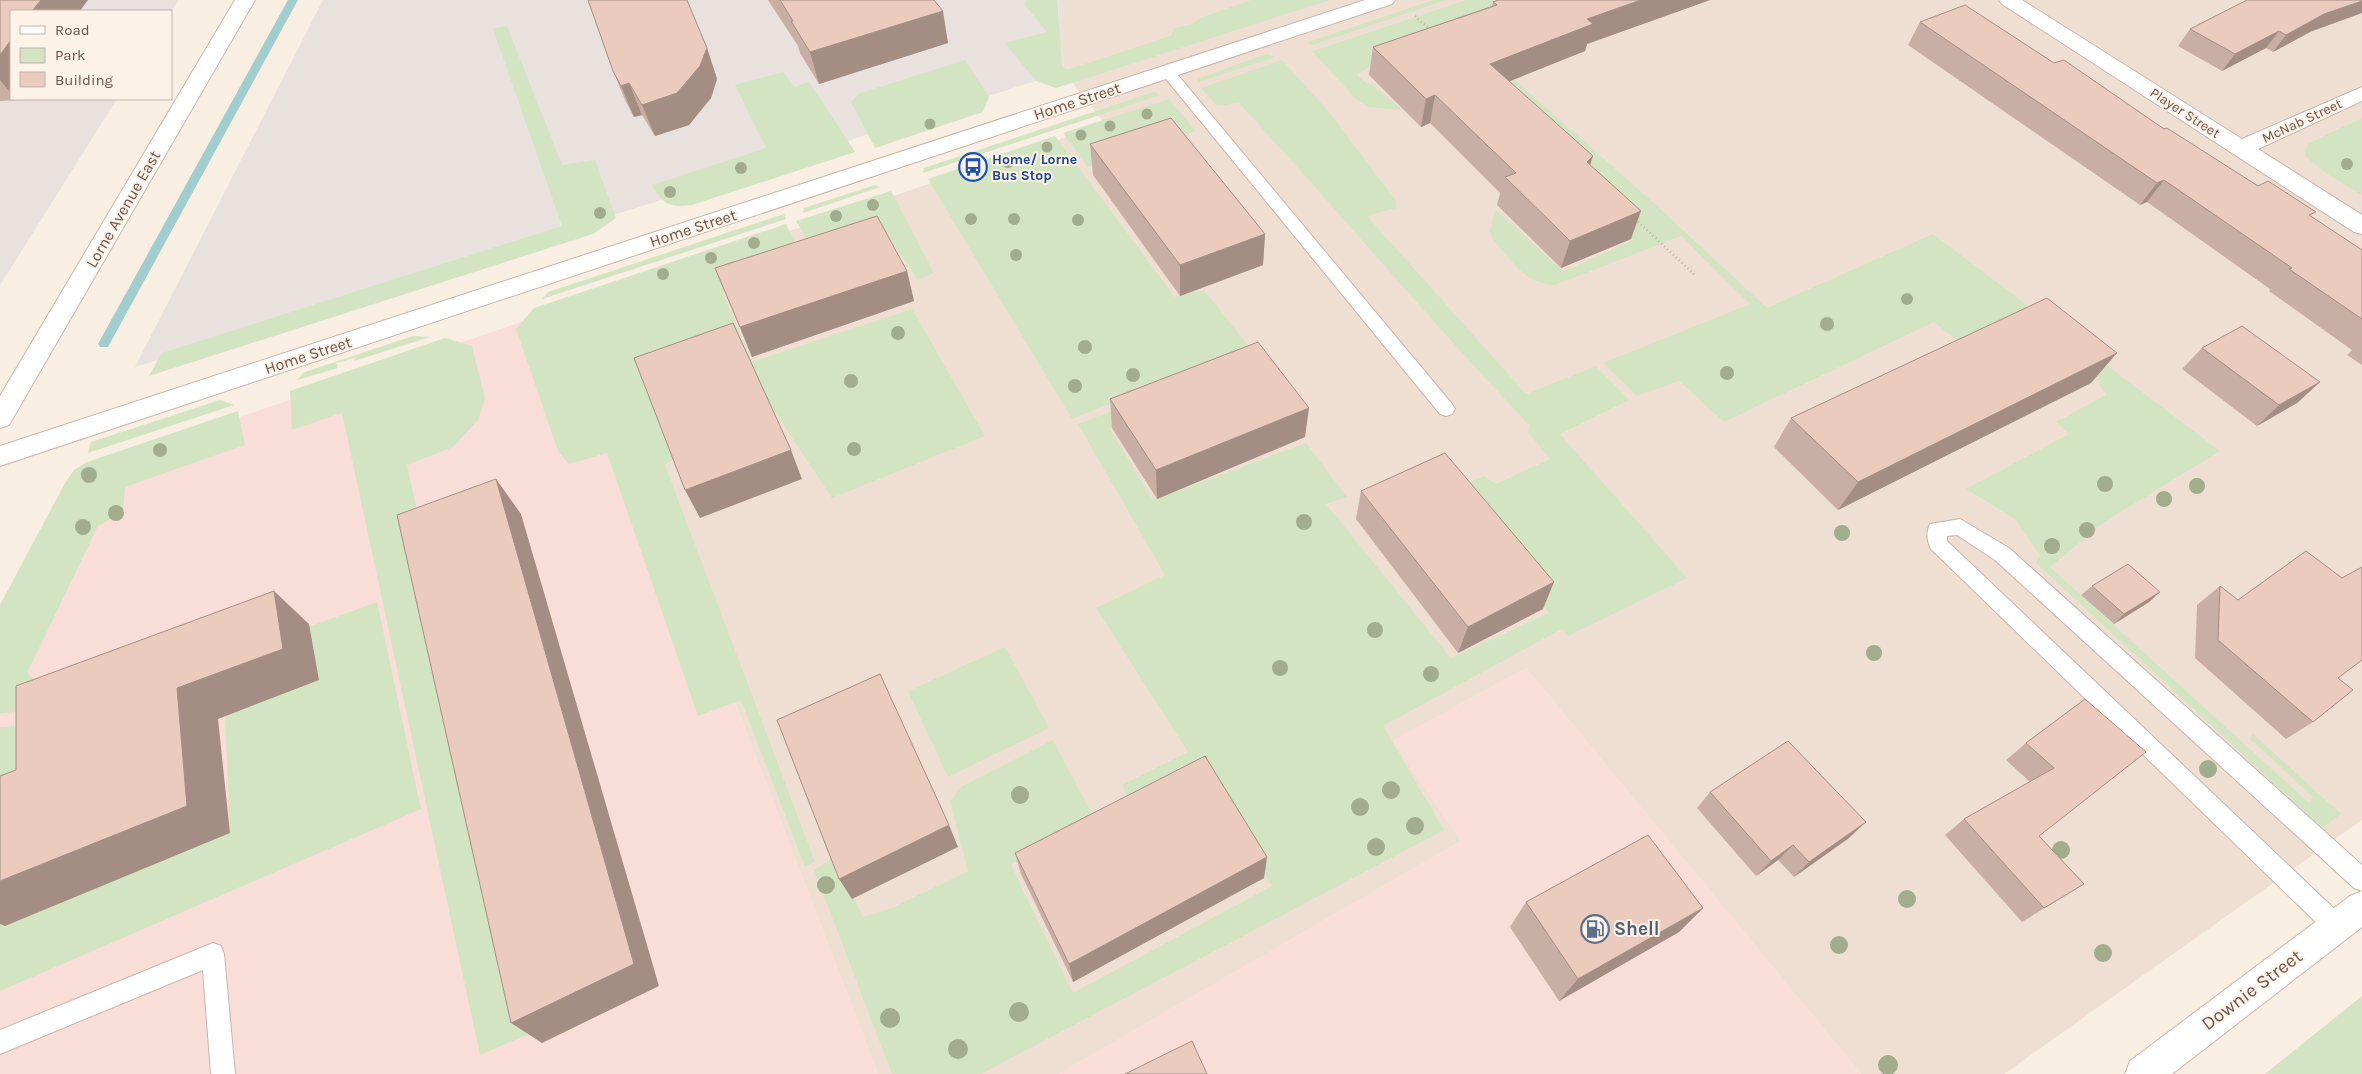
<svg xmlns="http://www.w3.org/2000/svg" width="2362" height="1074" viewBox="0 0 2362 1074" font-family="Karla,sans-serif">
  <rect width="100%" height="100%" fill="#f8eee2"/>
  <path fill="#efdfd2" d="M1061,0H2362V820L2004,1074H1861L1526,668L1393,741L1461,841L1059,1074H878L581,302L1105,124L1064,72Z"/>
  <path fill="#f8ded7" d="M581,302L878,1074H0V626L82,470Z
    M1526,668L1861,1074H1059L1461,841L1393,741Z"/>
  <path fill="#e8e1dd" d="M0,0H179L171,12L11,11V99H117L0,285Z
    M323,0H1061L1064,72L135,367Z"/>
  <path fill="#d3e4c3" d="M1028,0H1057L1062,66L1066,70L1171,36L1174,28L1193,24L1200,18L1251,0H1330L1056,88L1036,81L1005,43L1047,32L1024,4Z
    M1433,0H1447L1310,46L1308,42Z
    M1466,0H1493L1508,14L1507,73L1656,205L1767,308L1933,234L2220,451L2106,521L2050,567L2309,803L2313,797L2250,739L2253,734L2341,814L2322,828L2036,563L2040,555L2015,519L1966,489L2069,434L2056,422L2106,395L2096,379L2021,320L1963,345L1934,322L1724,422L1679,381L1637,396L1603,363L1750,304L1681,236L1555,285C1523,283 1512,261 1492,238L1490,231L1495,209L1563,271L1634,240L1582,191L1380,60L1357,75L1366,83L1373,85L1402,110L1368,107L1356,99L1312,51Z
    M507,26L562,165L595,160L616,218L593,234L149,376L162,353L562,226L493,29Z
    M1267,54L1276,57L1197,83L1199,78Z
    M965,60L989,97L983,112L875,148L851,102L858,94Z
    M1282,60L1329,112L1396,201V208L1367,216L1526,394L1596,366L1629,400L1560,434L1687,578L1568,636L1562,629L1383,726L1444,830L981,1074H892L814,870L834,857L863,917L892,908L968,871L950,801L962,786L1053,740L1096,822L1011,865L1073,993L1272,886L1201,769L1131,807L1122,785L1188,752L1096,608L1165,575L1078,424L1253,357L1264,368L1110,429L1153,500L1306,443L1347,497L1326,504L1451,658L1549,613L1450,490L1484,476L1496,484L1550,459L1528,432L1529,425C1429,320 1337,209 1239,103L1217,106L1201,88Z
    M783,72L794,87L809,82L855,152L692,205C668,207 665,206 652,185L766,148L735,85Z
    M1154,92L1161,95L923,173L924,168Z
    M1169,99L1196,131L1088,167L1063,133Z
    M2362,118V195L2327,174L2305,156L2307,144Z
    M1055,136L1175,297L1204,290L1250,348L1072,419L928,179Z
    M875,185L880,187L803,213L804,208Z
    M891,191L934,273L918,280L889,237L819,260L796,221Z
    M784,214L786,219L542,299L548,292Z
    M786,224L801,255L781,268L723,293L752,362L912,309L985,436L832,498L775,412L741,349L643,385L678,457L665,465L815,862L805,867L741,700L698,716L607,453L569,464L558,451L516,329L534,308Z
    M413,336L430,337L354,361L355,358L336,363L338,368L297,380L305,372Z
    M445,338L472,346L485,398L478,420L453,447L407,465L531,1033L480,1055L342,413L292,430L290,391Z
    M220,400L234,405L88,453L91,442Z
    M238,411L245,445L125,487L123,512L98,526L27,673L43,686V710L0,713V605L65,483L74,470L87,462Z
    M377,602L421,809L0,991V904L230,831L225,717L300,630Z
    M1005,647L1049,728L948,777L908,691Z
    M48,724L0,869V727Z
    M2362,996V1074H2265Z"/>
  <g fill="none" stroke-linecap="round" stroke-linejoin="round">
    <path fill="#a1cdcf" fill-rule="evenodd" d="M288,0H298L108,347H100L98,344Z"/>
    <defs>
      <path id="lane" d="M1167,67L1172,68L1452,404L1455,409L1452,414L1446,416L1440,414L1162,74L1160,71Z
        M1960,519L2009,548L2362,865V891L2354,888L1995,560L1957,535L1947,536V541L2344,918L2347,926L2344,934L2336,937L2328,934L1931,549C1927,541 1926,532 1930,524Z
        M213,943L221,946L224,954L235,1074H211L203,970L0,1054V1030Z"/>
      <path id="street" d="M1365,0H1395L1392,4L0,466V446Z
        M1999,0H2022L2242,139L2362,87V101L2258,149L2362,215V234L2354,232L2002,4Z"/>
      <path id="secondary" d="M235,0H255L9,425L0,428V396Z
        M2362,891V927L2172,1074H2125L2130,1061L2350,896Z"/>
    </defs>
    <use href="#lane" stroke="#c7b5ab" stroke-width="2"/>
    <use href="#street" stroke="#c7b5ab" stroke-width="2"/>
    <use href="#secondary" stroke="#ccb7ab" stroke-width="2"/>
    <path stroke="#ceaea1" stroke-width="2.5" stroke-dasharray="1 3" stroke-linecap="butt" d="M1415,16L1430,30
      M1635,219L1695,275"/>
    <use href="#lane" fill="#fff" fill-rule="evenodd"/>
    <use href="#street" fill="#fff" fill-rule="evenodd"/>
    <use href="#secondary" fill="#fff" fill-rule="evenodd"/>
  </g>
  <g fill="#a2ad8e">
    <circle cx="1147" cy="114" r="5.5"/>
    <circle cx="930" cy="124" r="5.5"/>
    <circle cx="1110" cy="126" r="5.5"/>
    <circle cx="1081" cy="135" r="5.5"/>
    <circle cx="1047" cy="147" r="5.5"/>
    <circle cx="1008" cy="162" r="6"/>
    <circle cx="2347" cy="164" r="6"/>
    <circle cx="741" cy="168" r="6"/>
    <circle cx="670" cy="192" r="6"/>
    <circle cx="873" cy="205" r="6"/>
    <circle cx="600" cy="213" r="6"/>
    <circle cx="836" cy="216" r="6"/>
    <circle cx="971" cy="219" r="6"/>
    <circle cx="1014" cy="219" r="6"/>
    <circle cx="1078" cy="220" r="6"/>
    <circle cx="754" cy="243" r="6"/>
    <circle cx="1016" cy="255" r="6"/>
    <circle cx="711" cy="258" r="6"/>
    <circle cx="663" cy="274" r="6"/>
    <circle cx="1907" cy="299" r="6"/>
    <circle cx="1827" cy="324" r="7"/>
    <circle cx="898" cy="333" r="7"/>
    <circle cx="1085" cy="347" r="7"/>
    <circle cx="1727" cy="373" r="7"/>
    <circle cx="1133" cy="375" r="7"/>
    <circle cx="851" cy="381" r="7"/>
    <circle cx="1075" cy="386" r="7"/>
    <circle cx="854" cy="449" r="7"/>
    <circle cx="160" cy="450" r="7"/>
    <circle cx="89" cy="475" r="8"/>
    <circle cx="2105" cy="484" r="8"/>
    <circle cx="2197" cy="486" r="8"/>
    <circle cx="2164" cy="499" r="8"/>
    <circle cx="116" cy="513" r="8"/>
    <circle cx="1304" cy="522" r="8"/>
    <circle cx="83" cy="527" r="8"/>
    <circle cx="2087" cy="530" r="8"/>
    <circle cx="1842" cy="533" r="8"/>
    <circle cx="2052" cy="546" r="8"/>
    <circle cx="1375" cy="630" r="8"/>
    <circle cx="1874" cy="653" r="8"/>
    <circle cx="1280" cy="668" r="8"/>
    <circle cx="1431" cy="674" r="8"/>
    <circle cx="2208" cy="769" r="9"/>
    <circle cx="1391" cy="790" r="9"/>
    <circle cx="1020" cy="795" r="9"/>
    <circle cx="1360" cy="807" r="9"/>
    <circle cx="1415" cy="826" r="9"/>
    <circle cx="1376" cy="847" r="9"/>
    <circle cx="2061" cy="850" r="9"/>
    <circle cx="826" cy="885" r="9"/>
    <circle cx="1907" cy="899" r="9"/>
    <circle cx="1839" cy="945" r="9"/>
    <circle cx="2103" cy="953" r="9"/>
    <circle cx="1019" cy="1012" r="10"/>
    <circle cx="890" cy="1018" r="10"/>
    <circle cx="958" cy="1049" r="10"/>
    <circle cx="1888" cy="1065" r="10"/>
  </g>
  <path fill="#c9afa3" d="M0,0L11,11V99H19L18,100L0,101Z
    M768,0H934L948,43L819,84L800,53L798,46Z
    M1498,0H1710L1587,44L1585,51L1509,81L1590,165L1631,239L1561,268L1497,205L1500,193L1430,123L1421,127L1369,75L1373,47L1492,6L1493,2Z
    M1920,22L2054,63L2164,129L2311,217L2362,250V365L2347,355L2352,350L2269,291L2270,289L2147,202L2140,205L1908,45Z
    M2190,29L2310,32L2273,52L2266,48L2222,71L2178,46Z
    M707,48L717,79L711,98L689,125L655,136L642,115L634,117L626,102L613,71Z
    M1090,144L1265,234L1263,265L1180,296L1093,175Z
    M715,268L907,271L914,301L752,357Z
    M2202,348L2320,382L2297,403L2257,426L2182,369Z
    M2091,383L1838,510L1774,447L1791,418Z
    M1110,399L1305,437L1157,499L1112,428Z
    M1361,491L1543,609L1458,653L1356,519Z
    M2092,586L2160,592L2149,602L2114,624L2081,595Z
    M2220,586L2338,678L2313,722L2286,739L2195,658L2197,605Z
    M2085,699L2039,836L2084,884L2022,922L1945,835L1964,819L2030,782L2006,760L2026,743Z
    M1710,792L1849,838L1794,877L1778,860L1756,876L1697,808Z
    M1015,853L1267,857L1264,878L1073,982L1021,874Z
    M1526,902L1703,908L1679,932L1559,1001L1510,927Z"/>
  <path fill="#a48e84" d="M41,0H88L80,11H32Z
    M1641,0H1710L1587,44L1585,51L1483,92L1490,64L1587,19Z
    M2362,1V13L2310,32L2273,52L2286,35L2324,14Z
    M943,11L948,43L819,84L810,52Z
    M2279,31L2266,48L2222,71L2235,54Z
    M11,40V93L0,80V55Z
    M707,48L717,79L711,98L689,125L655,136L642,105Z
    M629,83L642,115L634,117L621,86Z
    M1435,95L1430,123L1421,127L1426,99Z
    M1593,156L1584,184L1587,162Z
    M2164,180L2147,202L2140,205L2157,183Z
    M1641,211L1631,239L1561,268L1570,241Z
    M1265,234L1263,265L1180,296V265Z
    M907,271L914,301L752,357L740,327Z
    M2117,353L2091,383L1838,510L1858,482Z
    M2320,382L2297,403L2257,426L2279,405Z
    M1309,408L1305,437L1157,499L1156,470Z
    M791,450L802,479L700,518L685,490Z
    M496,479L521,514L659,986L542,1043L511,1023Z
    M1554,582L1543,609L1458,653L1468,627Z
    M274,591L309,624L319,680L218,719L230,833L5,926L0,924V881L177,688Z
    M2160,592L2149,602L2114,624L2124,614Z
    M1866,822L1849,838L1794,877L1809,862Z
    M949,825L958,847L852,899L839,879Z
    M1793,845L1778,860L1756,876L1771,861Z
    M1267,857L1264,878L1073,982L1069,964Z
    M1703,908L1679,932L1559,1001L1578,979Z"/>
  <path fill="#eacbbd" stroke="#a48e84" d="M0,0H41L32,11H11V40L0,55Z
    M588,0H687L707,48L700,66L677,93L642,105L629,83L621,86L613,71Z
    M780,0H934L943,11L810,52L791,21H793Z
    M1498,0H1641L1587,19L1593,24L1490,64L1593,156L1587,162L1641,211L1570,241L1505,177L1516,173L1435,95L1426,99L1373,47L1497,5L1493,2Z
    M2247,0H2362V1L2324,14L2286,35L2279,31L2235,54L2190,29Z
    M1965,5L2054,63L2064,60L2164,129L2167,128L2258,186L2268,181L2316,212L2309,215L2362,250V319L2289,269L2292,268L2164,180L2157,183L1920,22Z
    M1171,118L1265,234L1180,265L1090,144Z
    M877,216L907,271L740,327L715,268Z
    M2047,298L2117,353L1858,482L1791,418Z
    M733,323L791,450L685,490L634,358Z
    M2242,326L2320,382L2279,405L2202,348Z
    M1258,342L1309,408L1156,470L1110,399Z
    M1445,453L1554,582L1468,627L1361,491Z
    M496,479L634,964L511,1023L397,515Z
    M2306,551L2342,578L2362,567V660L2338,678L2353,690L2313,722L2218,640L2220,586L2238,600Z
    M2128,564L2160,592L2124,614L2092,586Z
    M274,591L283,649L177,688L187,806L0,881V776L16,770V686Z
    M880,674L949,825L839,879L777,720Z
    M2085,699L2146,752L2039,836L2084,884L2044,908L1964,819L2054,768L2026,743Z
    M1788,741L1866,822L1809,862L1793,845L1771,861L1710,792Z
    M1205,756L1267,857L1069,964L1015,853Z
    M1648,835L1703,908L1578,979L1526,902Z
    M1192,1041L1207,1074H1125Z"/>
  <defs>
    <symbol id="bus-ring" viewBox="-11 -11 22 22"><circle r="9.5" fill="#fcf2e8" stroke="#1a4fb4" stroke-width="1.5"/><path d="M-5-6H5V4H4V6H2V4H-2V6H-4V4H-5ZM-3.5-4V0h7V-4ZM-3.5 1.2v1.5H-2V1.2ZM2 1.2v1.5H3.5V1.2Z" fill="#1a4fb4"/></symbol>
    <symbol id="fuel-ring" viewBox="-11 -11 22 22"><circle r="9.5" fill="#fcf2e8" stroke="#5c6f8a" stroke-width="1.5"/><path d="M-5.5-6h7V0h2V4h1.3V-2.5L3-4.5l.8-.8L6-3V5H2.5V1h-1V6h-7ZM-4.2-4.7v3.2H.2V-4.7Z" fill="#5c6f8a"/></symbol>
  </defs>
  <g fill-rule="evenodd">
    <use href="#bus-ring" x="957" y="151" width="32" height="32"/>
    <use href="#fuel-ring" x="1579" y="913" width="32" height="32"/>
  </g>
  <g text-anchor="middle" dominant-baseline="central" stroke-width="4" stroke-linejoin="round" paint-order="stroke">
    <g font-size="14" fill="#6d544c" stroke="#fcf2e8">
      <text transform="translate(2185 113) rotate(33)">Player Street</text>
      <text transform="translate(2302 121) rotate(-25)">McNab Street</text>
    </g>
    <g font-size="14" font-weight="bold" fill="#164399" stroke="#fcf2e8" text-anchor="start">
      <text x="992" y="159">Home/ Lorne<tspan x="992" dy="16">Bus Stop</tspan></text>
    </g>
    <g font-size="16" fill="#6d544c" stroke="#fcf2e8">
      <text transform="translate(1077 101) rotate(-18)">Home Street</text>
      <text transform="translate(123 209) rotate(-60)">Lorne Avenue East</text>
      <text transform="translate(693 228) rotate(-18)">Home Street</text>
      <text transform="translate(308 355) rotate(-18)">Home Street</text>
    </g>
    <g font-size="19" font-weight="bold" fill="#4e5e75" stroke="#fcf2e8" text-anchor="start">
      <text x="1614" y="929">Shell</text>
    </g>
    <g font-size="19" fill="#6d544c" stroke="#fcf2e8">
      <text transform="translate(2252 990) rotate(-37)">Downie Street</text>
    </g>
  </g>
  <rect x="10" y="10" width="162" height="90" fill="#fcf2e8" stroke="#c3b3aa"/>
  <rect x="20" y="26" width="25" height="8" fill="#ffffff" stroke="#c3b3aa"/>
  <text x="55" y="35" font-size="15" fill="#6d544c">Road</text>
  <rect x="20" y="48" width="25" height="15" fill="#d3e4c3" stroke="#c3b3aa"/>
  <text x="55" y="60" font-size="15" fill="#6d544c">Park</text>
  <rect x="20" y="72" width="25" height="15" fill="#eacbbd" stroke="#c3b3aa"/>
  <text x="55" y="85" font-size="15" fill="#6d544c">Building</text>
</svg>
